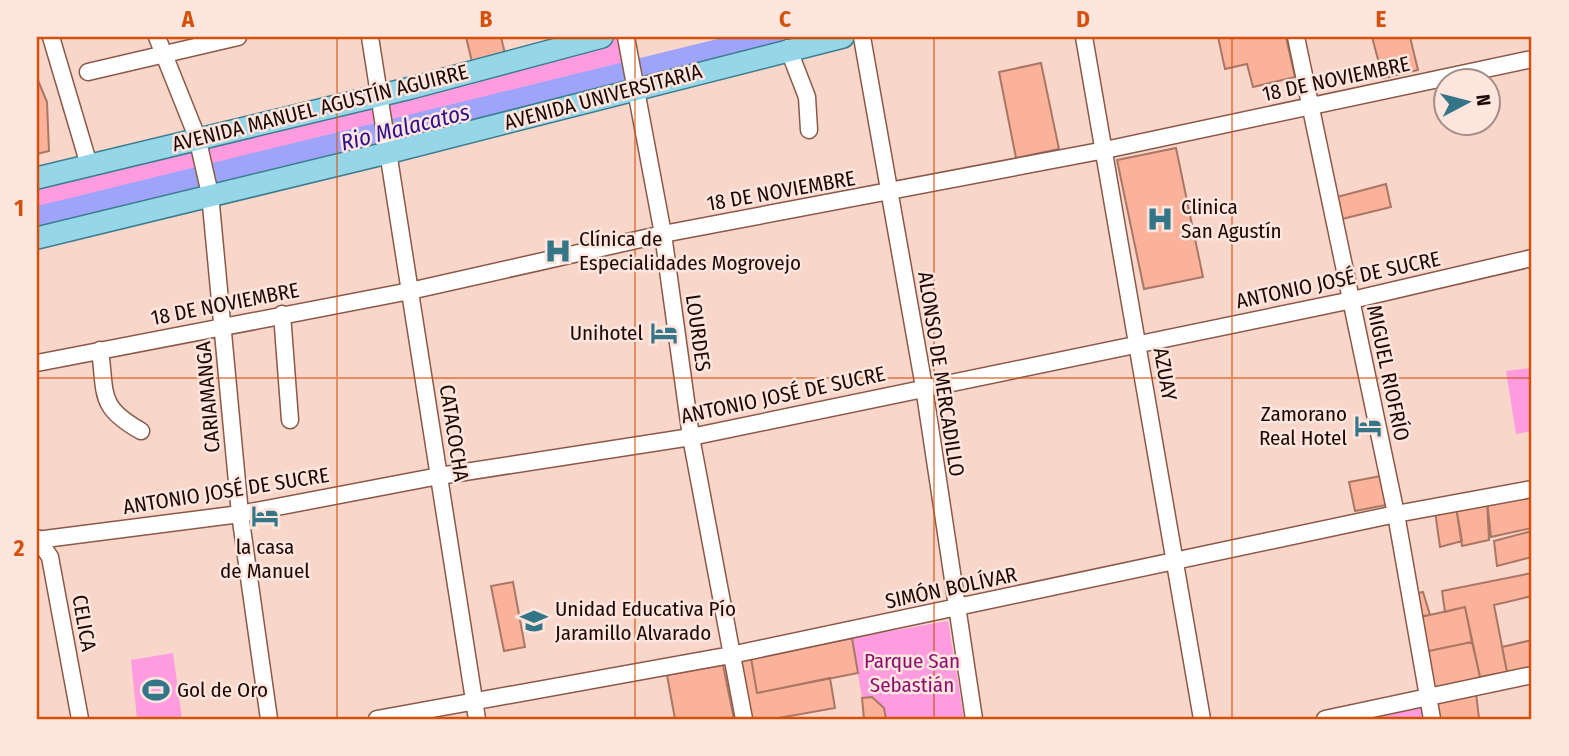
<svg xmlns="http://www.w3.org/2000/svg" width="1569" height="756" viewBox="0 0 1569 756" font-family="'Fira Sans Condensed',sans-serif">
  <rect width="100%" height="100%" fill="#f9d6ca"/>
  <path fill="#fe9cdf" d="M602,37H626L635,90L37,238V178Z
    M1531,368L1532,431L1516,434L1506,371Z
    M948,621L964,719H886L884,708L873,697L862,698L852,638Z
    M173,653L182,719H137L131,660Z
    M1423,705L1425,719H1356Z"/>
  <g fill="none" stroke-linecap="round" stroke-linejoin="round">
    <path stroke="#9ea4f9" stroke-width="23" d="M37,218L774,37"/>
  </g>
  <path fill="#fab29a" stroke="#a76" stroke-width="2" d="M466,37H501L507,62L474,70Z
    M1218,37H1286L1295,77L1253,87L1247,64L1225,69Z
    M1372,37H1410L1418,70L1383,78Z
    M1041,63L1059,149L1016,158L999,72Z
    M37,78L47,102L49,151L37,154Z
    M1176,148L1203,277L1144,289L1117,160Z
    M1386,184L1391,207L1342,219L1337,197Z
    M1381,476L1386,505L1355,511L1349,482Z
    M1532,489V528L1491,537L1487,500Z
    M1487,500L1489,540L1462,546L1456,507Z
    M1456,507L1462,541L1440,547L1435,511Z
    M1532,531V557L1497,566L1494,541Z
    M1532,573V596L1494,605L1507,672L1480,677L1465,607L1445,612L1442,591Z
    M513,582L525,647L504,651L491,586Z
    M1423,592L1430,615L1414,617L1413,594Z
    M1465,607L1472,642L1424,652L1421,617Z
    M852,638L858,673L757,693L751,658Z
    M1532,640V668L1507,672L1502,647Z
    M1472,642L1480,677L1428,694L1424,652Z
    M751,658L757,693L830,678L835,708L773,719H751L739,660Z
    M723,665L734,719H675L667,675Z
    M1476,693L1479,718L1436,719L1433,702Z
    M872,697L884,708L886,719H864L862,698Z"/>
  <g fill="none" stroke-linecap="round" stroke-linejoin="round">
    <defs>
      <path id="minor" d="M51,37L89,165
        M157,37L197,137L210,194L240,514L269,719
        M370,37L477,719
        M626,37L663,234L691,437L744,719
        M862,37L924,387L974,719
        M1084,37L1202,719
        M1296,37L1396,514L1432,719
        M788,48L807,97L809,130
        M88,72L238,37
        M282,314L290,420
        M100,350C106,395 98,407 141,431
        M37,363L410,291L663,234L1105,150L1532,59
        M37,538L50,557L80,719
        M37,540L240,514L439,476L691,437L1352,300L1532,258
        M377,719L731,655L1396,514L1532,489
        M1325,719L1532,675"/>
      <path id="major" d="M37,178L411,88L602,37
        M37,238L387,153L843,37"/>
    </defs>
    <use href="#minor" stroke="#8a5948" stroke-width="19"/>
    <use href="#major" stroke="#3d7d8f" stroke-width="24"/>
    <use href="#minor" stroke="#fff" stroke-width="16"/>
    <use href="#major" stroke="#95d7e9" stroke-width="21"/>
  </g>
  <path fill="none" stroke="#d4510b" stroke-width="2" stroke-opacity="0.55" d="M337,37V719M635,37V719M934,37V719M1232,37V719M37,378H1532"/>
  <defs>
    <symbol id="hospital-bare" viewBox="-9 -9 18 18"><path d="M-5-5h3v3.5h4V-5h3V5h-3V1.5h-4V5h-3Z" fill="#347588" stroke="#fee6de" stroke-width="2.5" paint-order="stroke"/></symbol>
    <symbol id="hotel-bare" viewBox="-9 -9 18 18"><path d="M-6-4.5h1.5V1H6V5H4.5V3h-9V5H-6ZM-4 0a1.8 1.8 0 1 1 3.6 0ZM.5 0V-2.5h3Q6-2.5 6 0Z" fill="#347588" stroke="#fee6de" stroke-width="2.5" paint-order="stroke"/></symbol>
    <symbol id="school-bare" viewBox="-9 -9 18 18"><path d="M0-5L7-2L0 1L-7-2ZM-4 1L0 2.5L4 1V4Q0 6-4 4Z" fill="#347588" stroke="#fee6de" stroke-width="2.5" paint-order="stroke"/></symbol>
    <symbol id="stadium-bare" viewBox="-9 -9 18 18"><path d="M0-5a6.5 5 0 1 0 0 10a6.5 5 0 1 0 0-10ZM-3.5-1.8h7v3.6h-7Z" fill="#347588" stroke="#fee6de" stroke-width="2.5" paint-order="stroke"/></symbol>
  </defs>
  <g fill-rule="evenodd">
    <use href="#hospital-bare" x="1141" y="200" width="38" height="38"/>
    <use href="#hospital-bare" x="539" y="232" width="38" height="38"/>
    <use href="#hotel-bare" x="645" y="314" width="38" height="38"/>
    <use href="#hotel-bare" x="1349" y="407" width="38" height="38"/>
    <use href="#hotel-bare" x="246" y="497" width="38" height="38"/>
    <use href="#school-bare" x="515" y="602" width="38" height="38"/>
    <use href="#stadium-bare" x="137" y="671" width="38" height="38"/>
  </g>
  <g text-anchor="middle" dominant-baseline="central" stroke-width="5" stroke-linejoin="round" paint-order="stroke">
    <g font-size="21" fill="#1c0904" stroke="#fee6de">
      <text transform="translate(1336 79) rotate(-12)">18 DE NOVIEMBRE</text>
      <text transform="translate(603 97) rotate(-15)">AVENIDA UNIVERSITARIA</text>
      <text transform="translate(320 108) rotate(-14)">AVENIDA MANUEL AGUSTÍN AGUIRRE</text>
      <text transform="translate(781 191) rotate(-10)">18 DE NOVIEMBRE</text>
      <text transform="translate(1338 280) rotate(-12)">ANTONIO JOSÉ DE SUCRE</text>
      <text transform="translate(225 304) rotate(-11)">18 DE NOVIEMBRE</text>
      <text transform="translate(698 333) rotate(82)">LOURDES</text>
      <text transform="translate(1388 373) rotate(78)">MIGUEL RIOFRÍO</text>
      <text transform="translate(941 374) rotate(81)">ALONSO DE MERCADILLO</text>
      <text transform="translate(1165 374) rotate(80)">AZUAY</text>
      <text transform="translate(783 395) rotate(-12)">ANTONIO JOSÉ DE SUCRE</text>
      <text transform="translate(208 397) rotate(-95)">CARIAMANGA</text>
      <text transform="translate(454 433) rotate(81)">CATACOCHA</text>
      <text transform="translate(226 491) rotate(-9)">ANTONIO JOSÉ DE SUCRE</text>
      <text transform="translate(951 588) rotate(-12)">SIMÓN BOLÍVAR</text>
      <text transform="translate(84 623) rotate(80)">CELICA</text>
    </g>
    <g font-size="21" fill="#1c0904" stroke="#fee6de" text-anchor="start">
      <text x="1181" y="207">Clinica<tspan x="1181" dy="24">San Agustín</tspan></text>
      <text x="579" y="239">Clínica de<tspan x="579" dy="24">Especialidades Mogrovejo</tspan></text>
      <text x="643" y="333" text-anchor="end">Unihotel</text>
      <text x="1347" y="414" text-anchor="end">Zamorano<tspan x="1347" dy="24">Real Hotel</tspan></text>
      <text x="265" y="547" text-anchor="middle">la casa<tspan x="265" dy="24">de Manuel</tspan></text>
      <text x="555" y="609">Unidad Educativa Pío<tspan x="555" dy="24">Jaramillo Alvarado</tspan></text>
      <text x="177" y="690">Gol de Oro</text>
    </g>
    <g font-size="21" fill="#8e0f72" stroke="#fee6de">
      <text x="912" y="661">Parque San<tspan x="912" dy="24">Sebastián</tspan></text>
    </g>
    <g font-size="23" font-style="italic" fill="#2c108d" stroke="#fee6de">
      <text transform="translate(405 127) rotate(-14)">Rio Malacatos</text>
    </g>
  </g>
  <rect width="1569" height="756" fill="none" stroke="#fee6de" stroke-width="77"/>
  <g transform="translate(1467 102) rotate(83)"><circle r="33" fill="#fee6de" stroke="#a48e87" stroke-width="2"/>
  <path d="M0-5L12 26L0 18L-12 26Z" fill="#347588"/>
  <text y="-10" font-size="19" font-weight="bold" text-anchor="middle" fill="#1c0904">N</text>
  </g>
  <rect x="38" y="38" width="1492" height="680" fill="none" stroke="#d4510b" stroke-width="2.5"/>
  <g font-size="23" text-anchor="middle" font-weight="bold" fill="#d4510b">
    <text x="188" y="27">A</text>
    <text x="486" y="27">B</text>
    <text x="785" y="27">C</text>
    <text x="1083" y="27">D</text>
    <text x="1381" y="27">E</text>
    <text x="19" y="216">1</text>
    <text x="19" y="556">2</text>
  </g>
</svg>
